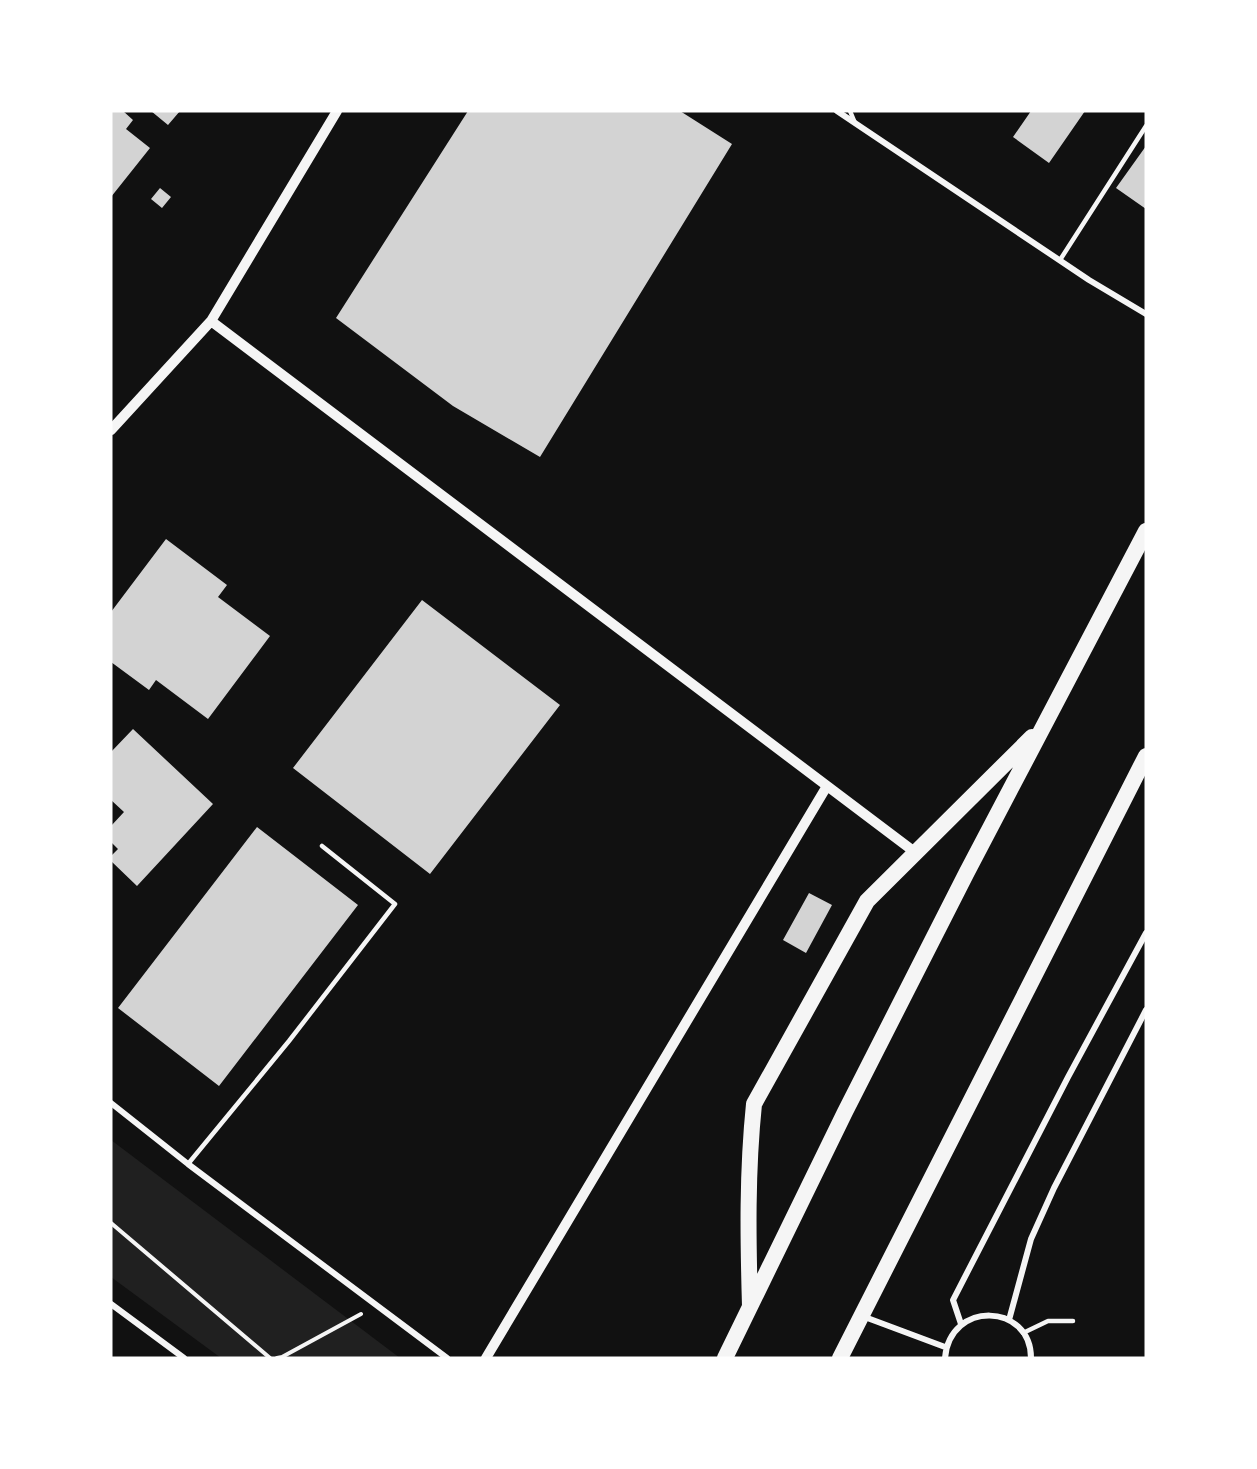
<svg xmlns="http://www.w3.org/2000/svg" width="1257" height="1469" viewBox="0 0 1257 1469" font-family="'Varela Round',sans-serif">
  <rect width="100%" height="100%" fill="#111"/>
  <path fill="#202020" d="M111,1140L400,1358H221L111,1277Z"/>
  <path fill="#d3d3d3" d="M111,111H123L133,120L126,129L150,148L111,197Z
    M151,111H180L168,125Z
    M468,111H680L732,144L540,457L453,406L336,318Z
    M1031,111H1085L1049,163L1013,137Z
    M1146,146V209L1116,188Z
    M160,188L171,197L162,208L151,199Z
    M166,539L227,585L218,597L270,636L208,719L156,680L149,690L111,662V612Z
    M422,600L560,705L430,874L293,768Z
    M133,729L213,804L137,886L111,861V856L118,849L111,842V826L124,812L111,800V752Z
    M257,827L358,905L219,1086L118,1008Z
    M809,893L832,905L806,953L783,940Z"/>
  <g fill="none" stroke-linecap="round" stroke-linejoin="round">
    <path stroke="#f5f5f5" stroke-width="4" d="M111,1223L270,1358
      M277,1358L282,1357L361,1314"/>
    <path stroke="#f5f5f5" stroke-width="4.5" d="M850,111L855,123
      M1060,260L1146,126
      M188,1164L289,1041L395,904L322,846
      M1023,1333L1048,1321H1073"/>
    <path stroke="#f5f5f5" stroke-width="6" d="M837,111L1089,280L1146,314
      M111,1103L188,1164L447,1358
      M111,1304L184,1358
      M862,1316L945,1347
      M1009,1320L1031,1239L1054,1188L1146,1010
      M961,1324L953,1300L1068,1077L1146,933
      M945,1358C950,1300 1031,1303 1031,1358"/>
    <path stroke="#f5f5f5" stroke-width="10" d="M211,321L916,853
      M111,430L211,321L337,111
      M486,1358L827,786"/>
    <path stroke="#f5f5f5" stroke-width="16" d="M750,1306C748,1238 747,1172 754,1104L867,901L1032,737
      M725,1358L845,1112L967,872L1146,531
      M840,1358L1146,756"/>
  </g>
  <rect width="1257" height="1469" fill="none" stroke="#ffffff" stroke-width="225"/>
</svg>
